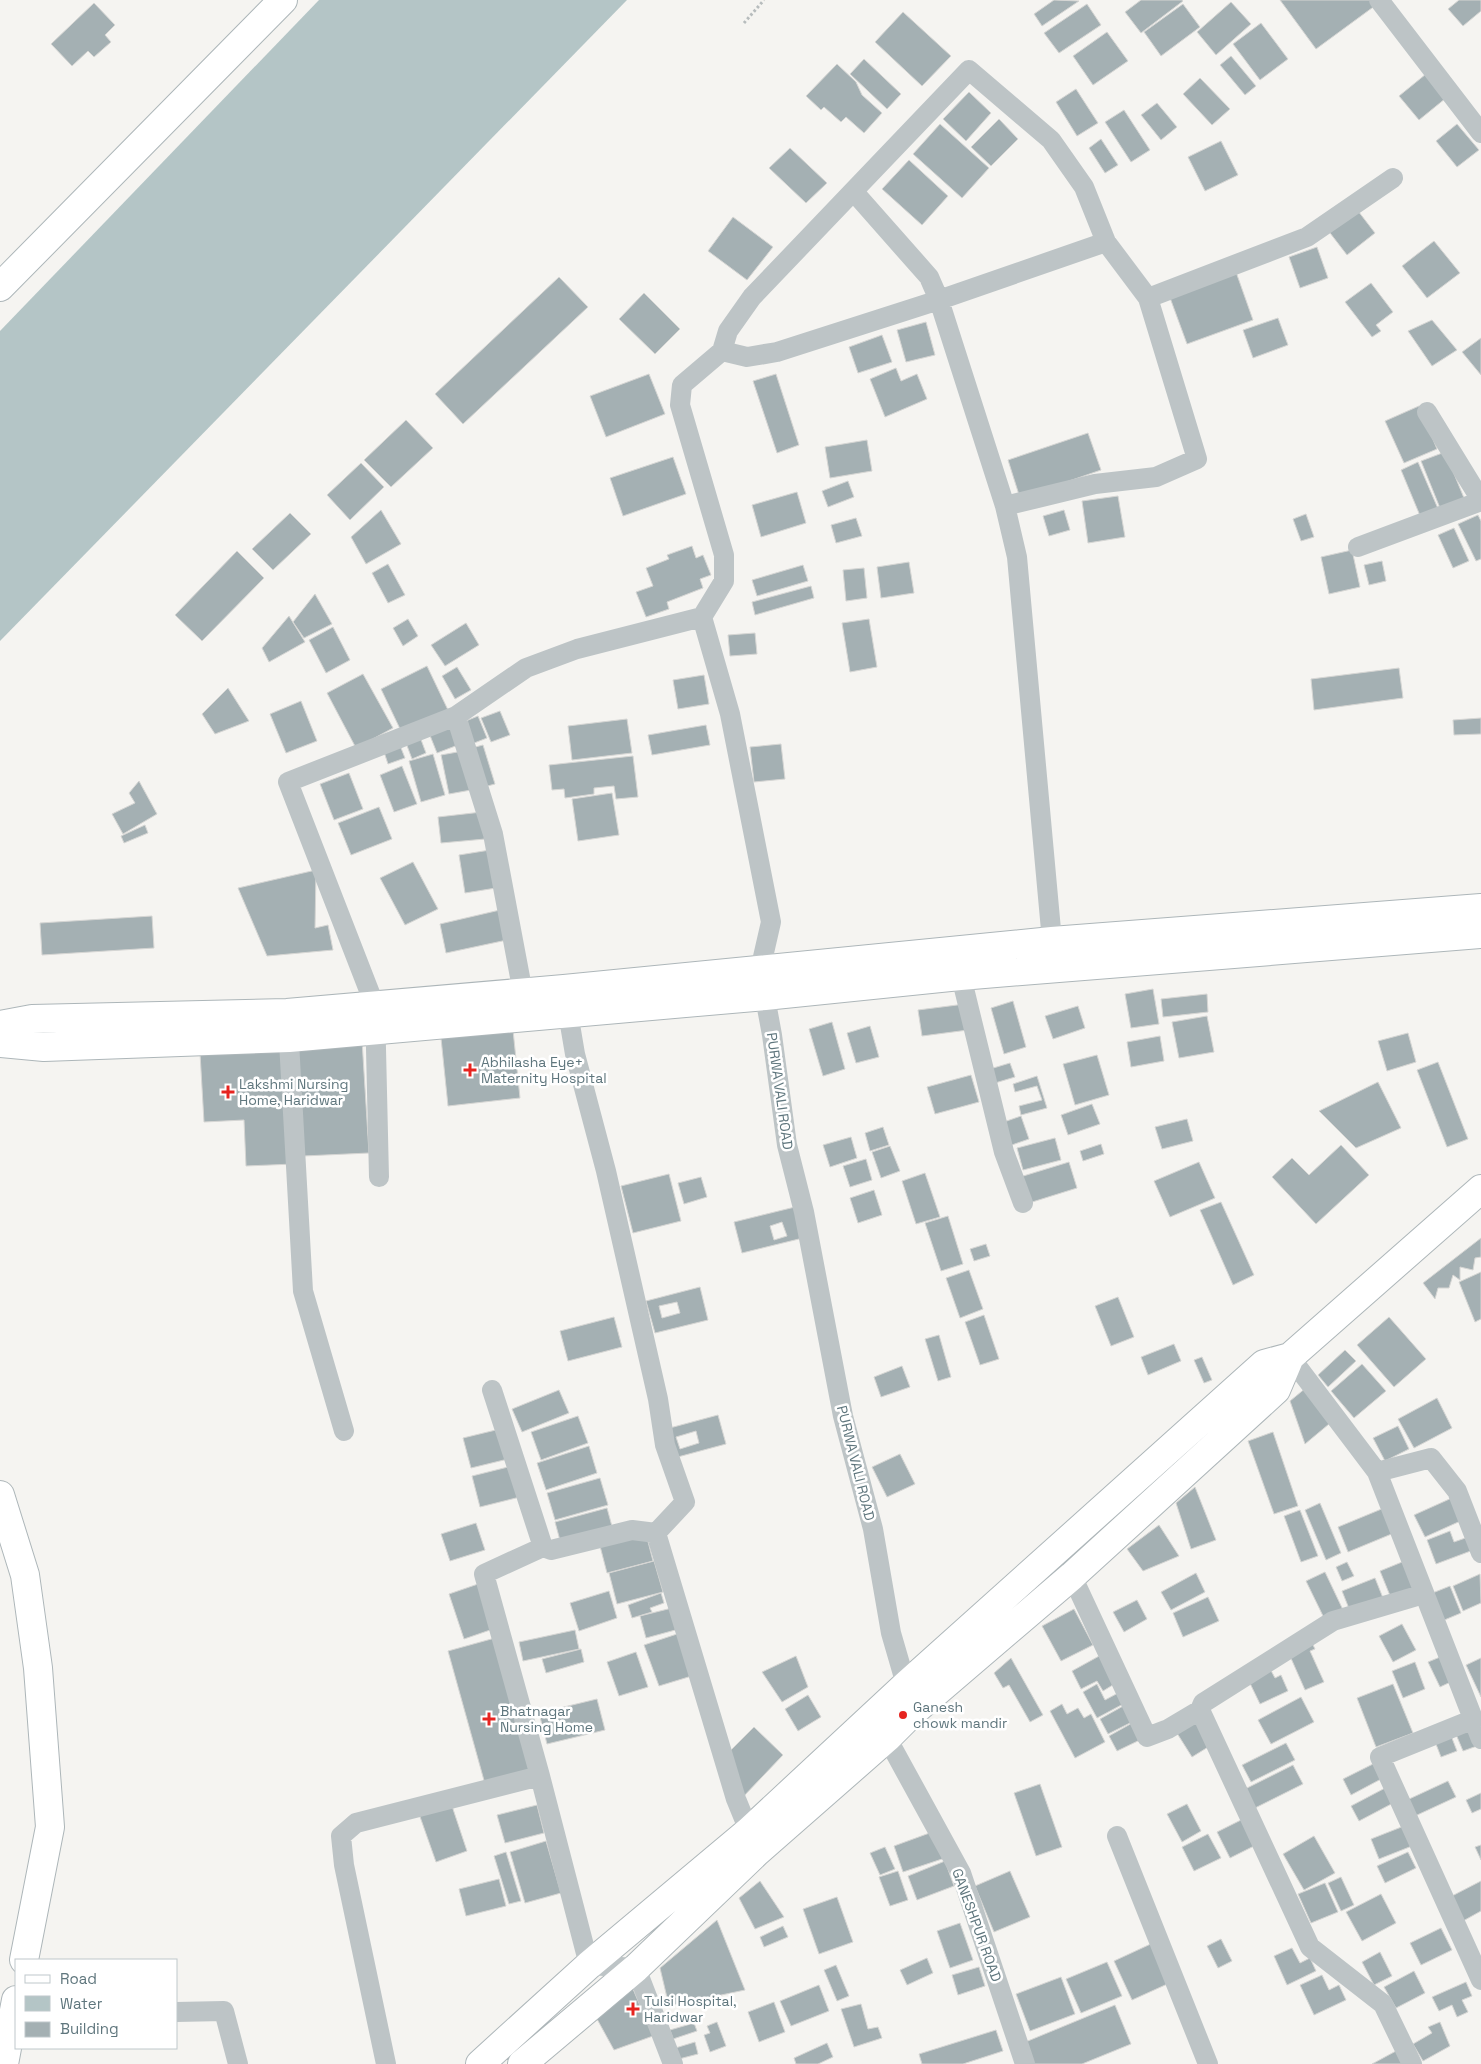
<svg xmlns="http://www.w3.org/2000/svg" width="1481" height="2064" viewBox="0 0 1481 2064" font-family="'Space Grotesk',sans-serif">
  <rect width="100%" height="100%" fill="#f5f4f1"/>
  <path fill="#b4c5c6" d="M319,0H627L0,641V331Z"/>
  <path fill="#a4b0b3" stroke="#d6d6d4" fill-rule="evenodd" d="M1054,0L1079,1L1042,26L1034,14Z
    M1141,0H1182L1183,1L1141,33L1125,12Z
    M1280,0H1373L1376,5L1316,49Z
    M1459,0H1481V11L1463,26L1448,9Z
    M1231,2L1251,24L1216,55L1197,32Z
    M94,3L115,25L105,35L111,42L94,57L88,51L72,66L51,44Z
    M1087,4L1101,25L1059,53L1044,33Z
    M1183,4L1200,27L1161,56L1144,32Z
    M903,12L951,56L922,86L875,42Z
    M1261,23L1288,59L1260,80L1233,44Z
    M1107,32L1128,61L1093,85L1073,56Z
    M1231,56L1256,86L1245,95L1220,65Z
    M864,59L901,94L887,109L850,74Z
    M837,64L856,82L862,95L882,113L864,133L846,117L841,122L824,107L821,110L806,96Z
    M1426,74L1446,98L1419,120L1399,96Z
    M1200,78L1230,109L1212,125L1183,94Z
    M1076,89L1098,123L1077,136L1056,102Z
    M969,92L991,113L966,141L943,119Z
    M1157,103L1177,127L1161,140L1141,115Z
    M1124,110L1150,150L1131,162L1105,122Z
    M999,119L1018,139L991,166L971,147Z
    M940,124L989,168L962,198L913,154Z
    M1457,124L1479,150L1457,167L1436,141Z
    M1101,139L1118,165L1105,173L1089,148Z
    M1221,141L1238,175L1205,191L1188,157Z
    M790,148L827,183L806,203L769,168Z
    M909,160L948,196L922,225L882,189Z
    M1355,207L1375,233L1347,255L1327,229Z
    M733,217L773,247L747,280L708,251Z
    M1434,241L1460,273L1427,298L1402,266Z
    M1317,247L1328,278L1300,288L1289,257Z
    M1236,272L1253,320L1187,344L1169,295Z
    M559,277L588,307L463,424L435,394Z
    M1371,283L1393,312L1376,325L1381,331L1372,337L1345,302Z
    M644,293L680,329L655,354L619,319Z
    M1278,318L1288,345L1253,358L1243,330Z
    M1432,320L1457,350L1432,366L1408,331Z
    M926,322L935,355L906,362L897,330Z
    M882,335L892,362L858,373L849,347Z
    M1481,338V375L1462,352Z
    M896,368L901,381L917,374L927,399L885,417L870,379Z
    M649,374L665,414L606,437L590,396Z
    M776,374L799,445L777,453L753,381Z
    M1419,406L1437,449L1404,463L1385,421Z
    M406,420L433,448L391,487L364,460Z
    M1088,433L1101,470L1020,498L1008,460Z
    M867,440L872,471L830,478L825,447Z
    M1445,452L1464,498L1440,508L1421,461Z
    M673,457L686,494L623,516L610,478Z
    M1418,462L1439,511L1421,518L1401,470Z
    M361,463L384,487L350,520L327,495Z
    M848,481L854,497L828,507L822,491Z
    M797,492L806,523L761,537L752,505Z
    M1118,496L1125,537L1088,543L1082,501Z
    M381,510L401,544L366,564L351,537Z
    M1064,510L1070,530L1049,536L1043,516Z
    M290,513L311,534L273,570L252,549Z
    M1306,514L1314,537L1301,541L1293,519Z
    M1478,515L1481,521V559L1476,561L1458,524Z
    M856,518L862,536L836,543L831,525Z
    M1454,528L1469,561L1453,568L1438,535Z
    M692,546L696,558L703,555L711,575L700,579L703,588L667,602L669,609L646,617L636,592L653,586L646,568L669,559L667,555Z
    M1352,550L1360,587L1329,594L1321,557Z
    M237,551L264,578L202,641L175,615Z
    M1382,561L1386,581L1369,585L1364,565Z
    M909,562L914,593L881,598L877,567Z
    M388,564L405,595L388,603L372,573Z
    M803,565L808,581L757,596L752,580Z
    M864,568L867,598L846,601L843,570Z
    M811,586L814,598L755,615L752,602Z
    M315,594L332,624L304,638L293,622Z
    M289,616L305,642L269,662L262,648Z
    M408,619L418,636L403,646L393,628Z
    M869,619L877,667L850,672L842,623Z
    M466,623L479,645L445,666L431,645Z
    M333,627L350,660L326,673L309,640Z
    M755,633L757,654L730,656L728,635Z
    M427,666L448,710L402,733L381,689Z
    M457,667L471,690L455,699L442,676Z
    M1399,668L1403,698L1314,710L1311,679Z
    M363,674L393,728L356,748L327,693Z
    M704,675L709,704L678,709L673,680Z
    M228,688L249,721L215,734L202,714Z
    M301,701L317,741L286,753L270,714Z
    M500,711L510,735L491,742L481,718Z
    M478,716L487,738L469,745L461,723Z
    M1481,718V734L1454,735L1453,720Z
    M627,719L632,753L572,760L568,726Z
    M450,725L458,745L437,753L429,733Z
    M706,725L710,745L652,755L648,735Z
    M420,737L426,753L412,759L406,743Z
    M399,743L405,758L388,764L383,749Z
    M781,744L785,779L754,782L750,747Z
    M483,745L495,784L480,788L468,749Z
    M463,751L471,790L449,794L441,755Z
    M433,754L445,795L421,802L409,761Z
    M633,756L638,797L616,799L614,786L594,788V794L565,798L564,789L552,790L549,765Z
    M402,766L417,804L394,812L380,775Z
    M349,773L363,809L334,820L320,784Z
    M139,781L157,814L123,834L112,814L135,803L129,793Z
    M612,793L619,835L578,841L572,799Z
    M379,807L392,839L351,855L338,823Z
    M482,812L485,839L441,843L438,817Z
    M145,825L148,833L124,843L121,836Z
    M490,850L496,888L465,893L459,855Z
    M413,862L438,909L405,925L380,878Z
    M316,870L315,928L328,925L333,950L267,956L238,888Z
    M500,910L507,940L446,953L440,924Z
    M152,916L154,948L42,955L40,923Z
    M1153,989L1159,1024L1131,1028L1125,994Z
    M1207,994L1208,1012L1163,1017L1161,999Z
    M1013,1001L1026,1047L1004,1054L991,1008Z
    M965,1004L968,1030L922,1036L918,1010Z
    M1078,1006L1085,1028L1053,1039L1045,1016Z
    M1207,1016L1214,1052L1179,1058L1172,1022Z
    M832,1022L845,1069L823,1076L809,1029Z
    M870,1026L879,1057L856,1063L847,1033Z
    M513,1030L520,1098L448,1106L441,1038Z
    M1408,1033L1416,1062L1387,1071L1378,1041Z
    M1160,1036L1164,1061L1131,1067L1127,1042Z
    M362,1040L369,1153L303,1156L296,1044Z
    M289,1050L294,1164L246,1166L244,1120L204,1122L200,1053Z
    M1097,1055L1109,1095L1075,1105L1063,1064Z
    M1438,1062L1468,1139L1447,1147L1417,1070Z
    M1010,1063L1015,1077L995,1083L990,1069Z
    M971,1075L979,1102L935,1114L927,1087Z
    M1037,1076L1047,1108L1021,1115L1019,1106L1042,1100L1037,1086L1015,1092L1013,1084Z
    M1378,1082L1401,1128L1356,1148L1319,1111Z
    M1092,1104L1100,1124L1068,1135L1061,1115Z
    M1021,1116L1029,1139L1009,1146L1001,1123Z
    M1187,1119L1193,1141L1162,1149L1155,1127Z
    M883,1127L889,1145L870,1151L865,1133Z
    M851,1137L857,1158L830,1167L823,1145Z
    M1055,1138L1061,1160L1023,1170L1017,1148Z
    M1101,1144L1104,1154L1083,1161L1080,1151Z
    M1341,1145L1369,1175L1316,1224L1272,1177L1292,1158L1309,1175Z
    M890,1146L900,1171L881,1178L872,1152Z
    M866,1159L872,1180L850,1187L843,1166Z
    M1069,1162L1077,1188L1029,1203L1020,1177Z
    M1199,1162L1215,1198L1170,1217L1154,1181Z
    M925,1173L940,1217L916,1224L902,1181Z
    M669,1174L681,1221L633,1233L621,1186Z
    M701,1177L707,1197L684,1204L678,1183Z
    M874,1190L882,1215L858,1223L850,1198Z
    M1221,1202L1254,1275L1233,1285L1200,1210Z
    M795,1207L803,1238L742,1253L734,1222ZM782,1222L787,1236L774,1240L770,1226Z
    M948,1216L963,1264L941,1271L925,1223Z
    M1481,1238V1257L1475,1258L1473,1270L1460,1267V1280L1453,1275L1449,1288H1438L1435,1299L1423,1283Z
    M986,1244L990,1256L974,1261L970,1249Z
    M969,1270L983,1309L960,1318L946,1278Z
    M1481,1272V1319L1475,1322L1459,1282Z
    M700,1287L708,1320L655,1333L646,1301ZM677,1302L680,1313L662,1318L659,1306Z
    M1118,1297L1134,1337L1111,1346L1095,1306Z
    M984,1315L999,1359L980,1365L965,1322Z
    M614,1317L622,1347L568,1361L560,1331Z
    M1389,1317L1426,1359L1394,1387L1357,1345Z
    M939,1335L951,1377L938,1381L925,1339Z
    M1174,1344L1181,1361L1148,1375L1141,1357Z
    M1345,1350L1356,1361L1328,1387L1318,1375Z
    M1202,1357L1212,1380L1204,1383L1194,1360Z
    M1362,1364L1386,1391L1354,1418L1331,1391Z
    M902,1366L910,1387L881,1397L874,1377Z
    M1307,1387L1335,1419L1305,1444L1290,1401Z
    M559,1390L569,1413L522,1432L512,1409Z
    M1437,1398L1452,1428L1414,1448L1398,1419Z
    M718,1415L726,1444L674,1458L666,1429ZM696,1431L699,1443L680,1449L676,1437Z
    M578,1416L588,1443L541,1460L531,1432Z
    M1398,1426L1409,1449L1385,1461L1373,1438Z
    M500,1429L508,1459L471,1468L463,1438Z
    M1273,1432L1298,1506L1274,1514L1248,1441Z
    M589,1446L597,1473L546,1490L537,1463Z
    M900,1454L915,1484L887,1497L872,1467Z
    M512,1466L520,1497L480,1507L472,1476Z
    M600,1478L608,1505L555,1520L547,1493Z
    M1195,1487L1216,1540L1191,1549L1176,1503Z
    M1454,1497L1465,1519L1425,1537L1414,1515Z
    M1320,1503L1341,1553L1326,1560L1305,1510Z
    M607,1508L613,1530L561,1544L555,1522Z
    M1384,1508L1394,1533L1348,1552L1338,1527Z
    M1300,1510L1318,1556L1301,1562L1284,1516Z
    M476,1523L485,1550L450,1561L441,1534Z
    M1159,1525L1179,1556L1143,1571L1127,1549Z
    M1450,1531L1454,1542L1471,1536L1476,1549L1436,1564L1427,1540Z
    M646,1534L653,1561L607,1573L600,1546Z
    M1407,1560L1418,1586L1391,1598L1380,1571Z
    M654,1561L663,1592L617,1604L609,1573Z
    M1347,1562L1354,1576L1342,1581L1336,1567Z
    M1325,1572L1344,1612L1325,1620L1306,1581Z
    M1196,1573L1205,1592L1171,1610L1161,1592Z
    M1480,1574L1481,1603L1463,1611L1453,1586Z
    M1375,1578L1383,1598L1350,1611L1342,1591Z
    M481,1583L496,1628L464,1639L449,1594Z
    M1450,1586L1461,1613L1442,1621L1430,1594Z
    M609,1591L617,1618L579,1631L570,1603Z
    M661,1593L664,1603L650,1608L652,1612L632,1618L628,1605Z
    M1208,1597L1219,1621L1183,1637L1173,1613Z
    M1137,1600L1147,1619L1124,1632L1113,1612Z
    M672,1608L679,1629L646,1638L640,1616Z
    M1074,1609L1093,1645L1061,1661L1042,1626Z
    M1402,1624L1416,1650L1393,1662L1379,1636Z
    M575,1630L579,1649L523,1661L519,1642Z
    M680,1633L695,1675L659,1686L644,1645Z
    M495,1638L532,1771L485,1784L448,1651Z
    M1310,1639L1315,1649L1310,1651L1324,1682L1305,1690L1290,1656Z
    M581,1649L584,1662L546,1673L542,1659Z
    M636,1652L648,1687L619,1696L607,1662Z
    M1101,1655L1116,1683L1103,1691L1097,1681L1081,1689L1072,1671Z
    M1445,1655L1457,1679L1440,1687L1428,1662Z
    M796,1656L808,1687L782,1702L762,1672Z
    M1011,1658L1043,1715L1030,1722L1009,1685L1003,1688L994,1673Z
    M1481,1658V1697L1466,1665Z
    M1415,1662L1425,1689L1403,1698L1392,1671Z
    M1268,1665L1275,1678L1281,1675L1288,1691L1260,1704L1246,1675Z
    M1097,1684L1105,1700L1120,1692L1125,1703L1097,1718L1083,1692Z
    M1393,1684L1413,1733L1376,1747L1357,1698Z
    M808,1695L821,1717L798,1731L785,1709Z
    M1301,1697L1314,1722L1271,1744L1258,1720Z
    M597,1699L605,1730L547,1744L539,1713Z
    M1062,1704L1067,1714L1078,1708L1084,1718L1091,1714L1105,1742L1075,1758L1050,1711Z
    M1125,1705L1134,1721L1108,1734L1100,1719Z
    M1195,1717L1213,1744L1192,1757L1175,1730Z
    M1134,1722L1144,1738L1117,1751L1109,1736Z
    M754,1727L783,1755L742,1798L729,1752Z
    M1469,1727L1477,1746L1463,1751L1455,1732Z
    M1450,1733L1457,1751L1441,1757L1434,1739Z
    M1286,1743L1295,1760L1251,1782L1242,1765Z
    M1375,1763L1383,1778L1351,1795L1343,1779Z
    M1293,1765L1303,1784L1251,1810L1241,1791Z
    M1448,1781L1456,1797L1415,1816L1407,1800Z
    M1040,1784L1062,1847L1036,1856L1014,1793Z
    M1389,1786L1397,1801L1359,1821L1351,1806Z
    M1481,1793V1809L1472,1813L1466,1800Z
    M450,1800L467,1851L436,1862L418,1811Z
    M1187,1804L1201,1831L1182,1842L1167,1814Z
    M537,1805L544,1833L505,1843L497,1815Z
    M1247,1817L1260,1843L1230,1858L1217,1832Z
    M1404,1826L1412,1846L1379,1859L1371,1839Z
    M935,1831L945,1858L903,1872L894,1846Z
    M1208,1834L1221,1858L1194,1871L1182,1847Z
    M1314,1836L1335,1873L1304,1890L1283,1854Z
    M546,1841L561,1893L525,1903L510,1852Z
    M1481,1845V1860L1475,1847Z
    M885,1847L895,1869L880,1875L870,1853Z
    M506,1852L521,1901L509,1904L494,1856Z
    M1408,1852L1416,1868L1385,1883L1377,1866Z
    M945,1861L954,1886L917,1900L908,1876Z
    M898,1871L908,1900L890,1906L879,1877Z
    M1010,1871L1030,1917L994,1932L975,1886Z
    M1341,1877L1354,1905L1341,1911L1328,1883Z
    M499,1879L506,1906L466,1916L459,1889Z
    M760,1881L784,1917L755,1929L739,1898Z
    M1481,1881V1911L1463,1921L1450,1897Z
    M1325,1883L1338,1912L1311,1923L1298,1894Z
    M1381,1894L1396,1923L1362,1941L1346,1912Z
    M837,1897L853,1942L819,1954L803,1909Z
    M717,1920L745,1990L669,2006L660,1968Z
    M960,1923L973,1960L950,1968L937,1931Z
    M783,1926L788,1937L764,1947L760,1937Z
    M1441,1928L1452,1950L1421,1965L1410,1943Z
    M1221,1939L1232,1961L1218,1968L1207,1946Z
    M1155,1942L1174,1981L1132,2000L1114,1961Z
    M1292,1948L1300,1963L1310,1958L1316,1971L1287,1985L1274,1956Z
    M1380,1952L1392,1976L1374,1985L1362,1962Z
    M927,1958L933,1973L907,1985L900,1970Z
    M1107,1962L1122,1996L1081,2013L1066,1979Z
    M836,1965L849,1996L837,2001L824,1970Z
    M979,1967L985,1986L958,1995L952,1975Z
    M1414,1971L1425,1993L1396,2008L1384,1987Z
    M1322,1975L1329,1990L1339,1985L1346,2000L1314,2015L1300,1985Z
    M1061,1977L1075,2014L1030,2031L1016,1994Z
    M1466,1982L1472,1996L1462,2000L1468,2012L1457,2017L1452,2005L1439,2011L1432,1997Z
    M819,1985L829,2011L791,2026L780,2001Z
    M633,1989L653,2036L614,2050L597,2019Z
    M774,2002L785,2032L759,2042L748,2012Z
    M861,2004L868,2029L878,2027L882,2038L854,2047L841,2009Z
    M1115,2005L1131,2044L1082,2064H1032L1023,2043Z
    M717,2022L726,2046L710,2052L704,2035L710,2033L707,2026Z
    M1440,2022L1450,2046L1423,2061L1413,2044L1432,2033L1428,2027Z
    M694,2023L697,2031L673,2039L670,2030Z
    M996,2030L1003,2051L963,2064H922L919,2054Z
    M695,2042L698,2054L675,2060L672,2049Z
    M827,2043L833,2057L818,2064H796L794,2058Z
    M1396,2051L1403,2064H1372Z"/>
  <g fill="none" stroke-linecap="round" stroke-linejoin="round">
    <defs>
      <path id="secondary" d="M0,287L283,0
        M0,1025L32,1019L287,1013L564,989L1052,941L1481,908
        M0,1043L44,1047L289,1038L765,996L960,976L1481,934
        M0,1495L25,1575L38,1668L50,1827L24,1960
        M4,2064L16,2000
        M480,2064L589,1965L749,1831L906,1685L1264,1364L1290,1357
        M522,2064L636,1968L757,1852L887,1738L914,1711L1072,1576L1276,1390L1290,1357L1481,1189"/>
    </defs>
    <use href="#secondary" stroke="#adb6b9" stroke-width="30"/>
    <path stroke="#b7bcbd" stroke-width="3" stroke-dasharray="2.5 2.5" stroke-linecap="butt" d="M744,23L764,0"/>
    <path stroke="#bdc4c6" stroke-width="20" d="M1379,0L1481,133
      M854,192L929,277L939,300L1005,506L1017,557L1052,941
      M1148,298L1307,237L1393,178
      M722,351L747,357L777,352L939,300L1106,242
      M1427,412L1481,500
      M1358,547L1481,501
      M702,617L730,714L771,922L760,970L772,1035L787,1145L804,1212L843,1416L873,1529L891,1633L909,1695
      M456,716L493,834L523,993
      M958,964L1004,1152L1023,1203
      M566,1001L575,1054L606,1171L658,1399L665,1445L685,1502L656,1533
      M288,1024L303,1291L344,1431
      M379,1177L375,1006L288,782L456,716L526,668L577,649L702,617L724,581V555L680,405L682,385L722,351L728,331L752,297L969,70L1051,140L1084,187L1106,242L1148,298L1197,459L1156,477L1095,484L1005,506
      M1290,1357L1377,1472L1481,1739
      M492,1390L543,1547L551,1550L632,1530L656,1533
      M1377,1472L1431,1458L1457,1491L1481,1553
      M656,1533L736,1799L754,1843
      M543,1547L484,1574L540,1776L589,1965L636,1968L673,2064
      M1072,1576L1147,1737L1168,1729L1200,1710L1203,1703L1333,1621L1424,1594
      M1200,1710L1310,1947L1383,2004L1412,2064
      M1474,1719L1380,1757L1481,1980
      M887,1738L961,1873L1025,2064
      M1117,1836L1208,2064
      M176,2012L224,2011L238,2064
      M386,2064L344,1865L341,1836L356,1823L540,1776"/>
    <use href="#secondary" stroke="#fff" stroke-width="28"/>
  </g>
  <g fill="#e62420" stroke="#fff" stroke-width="2">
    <path d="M467.5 1062.5h5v5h5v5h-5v5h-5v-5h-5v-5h5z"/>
    <path d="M225.5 1084.5h5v5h5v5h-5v5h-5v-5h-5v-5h5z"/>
    <circle cx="903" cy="1715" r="5"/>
    <path d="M486.5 1711.5h5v5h5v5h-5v5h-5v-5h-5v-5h5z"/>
    <path d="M630.5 2001.5h5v5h5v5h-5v5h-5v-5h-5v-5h5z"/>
  </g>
  <g text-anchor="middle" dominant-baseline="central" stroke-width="5" stroke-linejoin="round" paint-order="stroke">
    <g font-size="14" fill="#5f767d" stroke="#fff" text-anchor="start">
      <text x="481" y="1062">Abhilasha Eye+<tspan x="481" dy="16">Maternity Hospital</tspan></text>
      <text x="239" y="1084">Lakshmi Nursing<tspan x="239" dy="16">Home, Haridwar</tspan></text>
      <text x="913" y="1707">Ganesh<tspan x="913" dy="16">chowk mandir</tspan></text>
      <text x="500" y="1711">Bhatnagar<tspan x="500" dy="16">Nursing Home</tspan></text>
      <text x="644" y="2001">Tulsi Hospital,<tspan x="644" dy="16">Haridwar</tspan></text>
    </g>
    <g font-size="14" fill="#5f767d" stroke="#fff">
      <text transform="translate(780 1091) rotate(82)">PURWA VALI ROAD</text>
      <text transform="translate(856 1463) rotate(76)">PURWA VALI ROAD</text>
      <text transform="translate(977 1925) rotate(70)">GANESHPUR ROAD</text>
    </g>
  </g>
  <rect x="15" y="1959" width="162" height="90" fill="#ffffff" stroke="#bfc8cb"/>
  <rect x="25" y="1975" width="25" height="8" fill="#ffffff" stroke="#bfc8cb"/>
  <text x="60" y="1984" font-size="15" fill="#5f767d">Road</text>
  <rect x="25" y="1996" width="25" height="15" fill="#b4c5c6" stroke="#bfc8cb"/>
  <text x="60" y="2009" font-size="15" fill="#5f767d">Water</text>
  <rect x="25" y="2022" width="25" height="15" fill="#a4b0b3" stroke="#bfc8cb"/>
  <text x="60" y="2034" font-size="15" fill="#5f767d">Building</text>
</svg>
